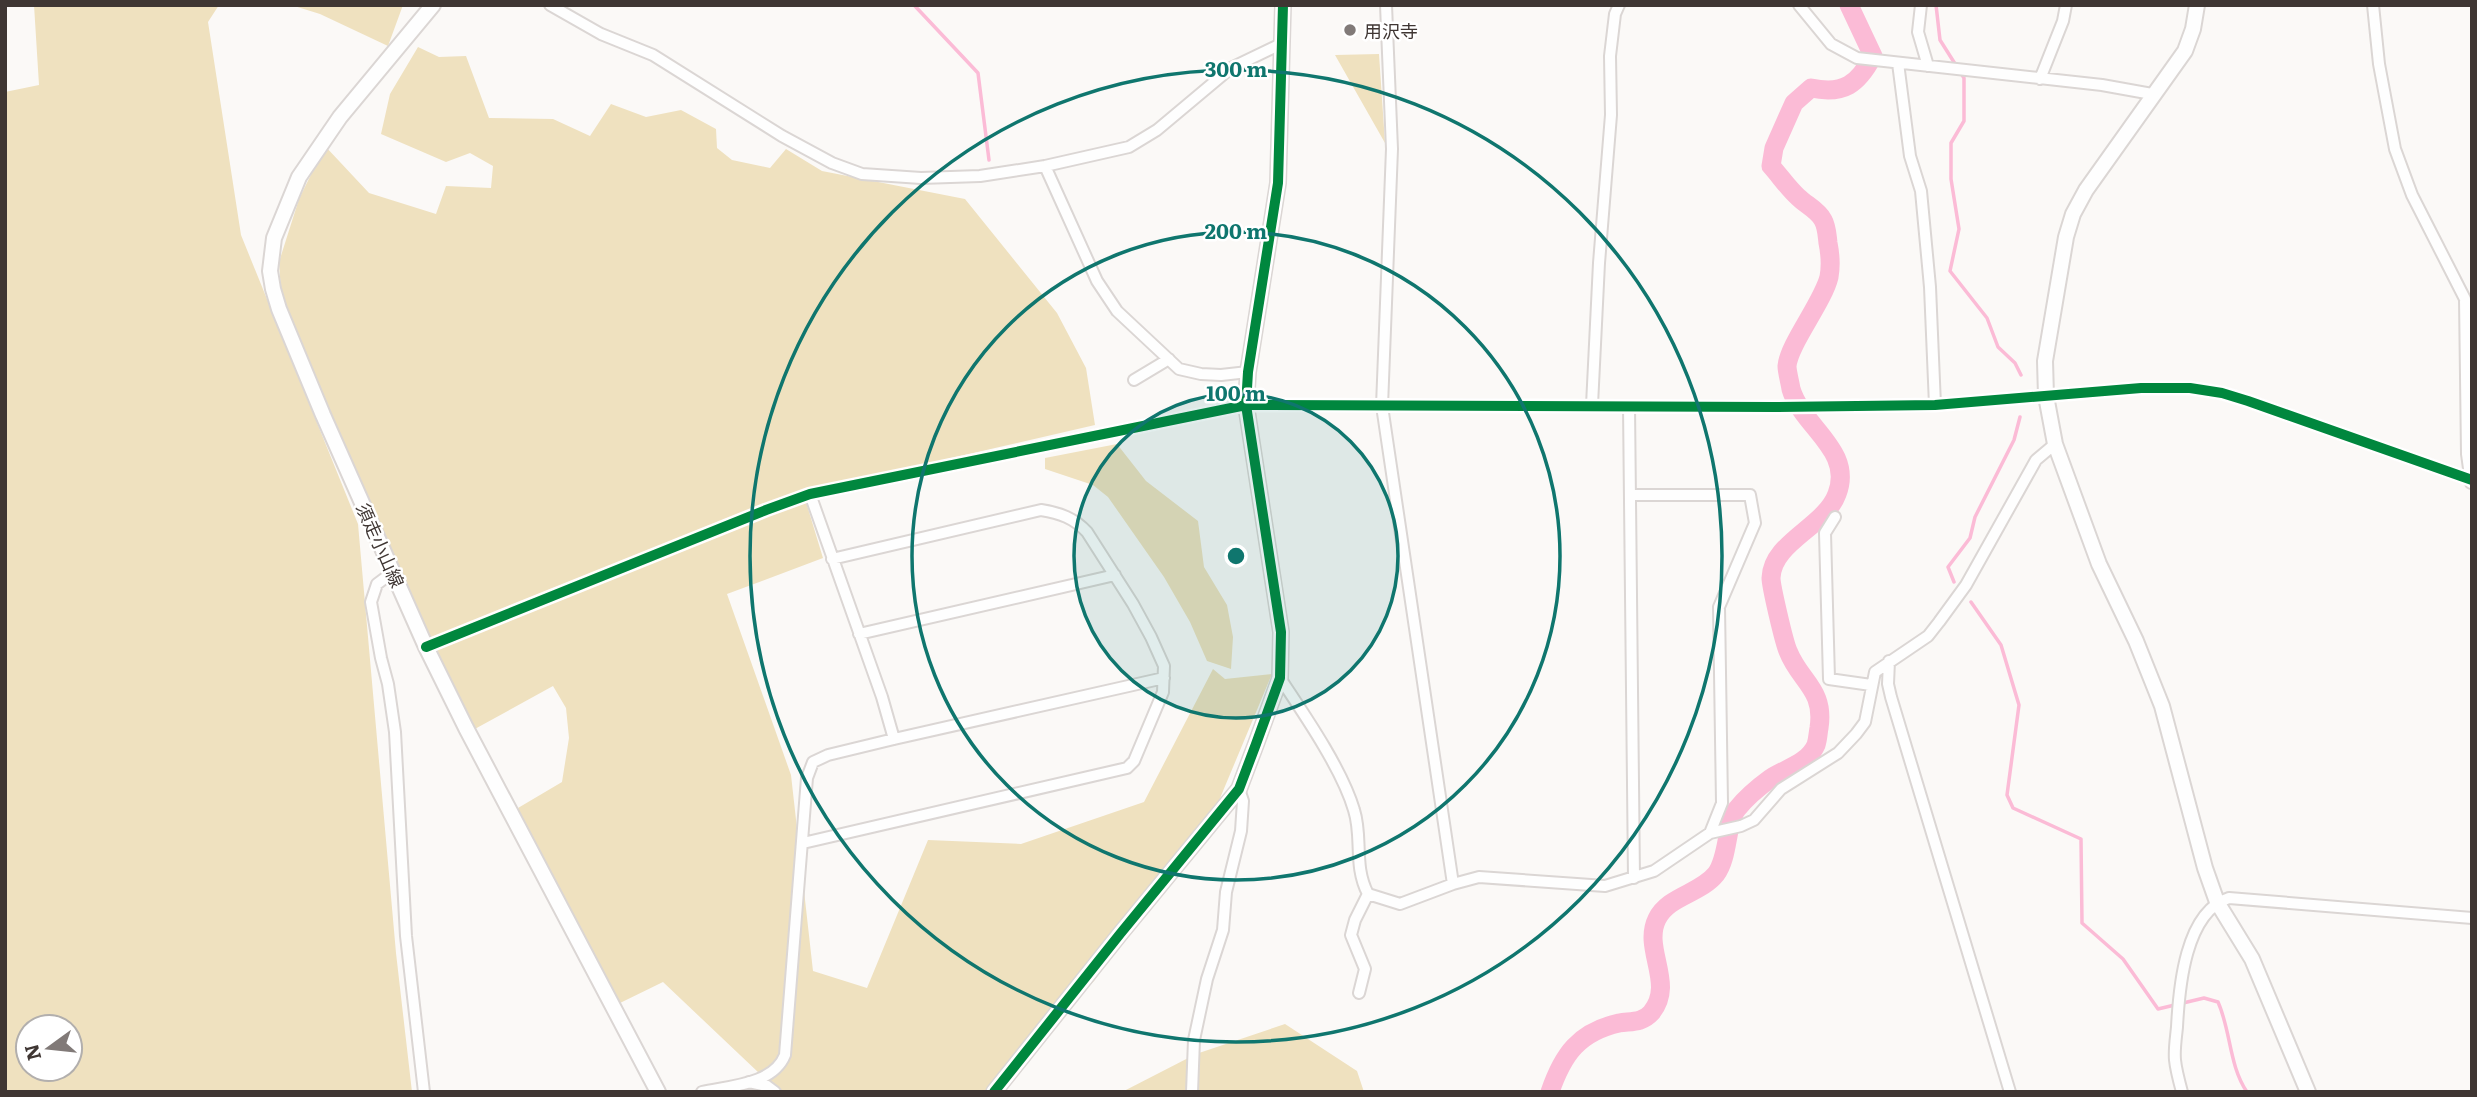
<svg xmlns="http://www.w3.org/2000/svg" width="2477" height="1097" viewBox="0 0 2477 1097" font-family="Literata,'Noto Sans JP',serif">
  <rect width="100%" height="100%" fill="#fbf9f7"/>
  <path fill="#efe1bf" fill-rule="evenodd" d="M34,5H219L208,22L241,235L358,524L396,953L412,1092H5V92L39,85ZM70,1027V1069H28V1027Z
    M291,5H403L388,46L320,14Z
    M418,47L439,57L466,56L489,118L553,119L590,136L611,104L646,117L681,110L716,129L717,148L732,160L770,168L786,149L822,171L965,199L1057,313L1086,368L1095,425L803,492L823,558L727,594L791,775L813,971L867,988L928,840L1021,844L1144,802L1213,669L1225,679L1272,674L1218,803L1094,981L991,1092H779L663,982L620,1003L545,873L518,808L562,782L569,738L566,708L553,686L473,730C401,588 342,439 281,292L279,262L299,199L325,146L369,193L436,214L446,186L491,188L493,166L470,153L446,162L381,134L390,94Z
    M1379,54L1385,143L1335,55Z
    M1117,444L1146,481L1198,521L1204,567L1227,605L1233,637L1231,669L1207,661L1190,622L1164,577L1108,497L1093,485L1045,469V458Z
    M1285,1024L1357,1071L1364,1092H1122L1196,1054Z"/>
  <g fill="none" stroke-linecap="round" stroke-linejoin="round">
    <path stroke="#fbbbd6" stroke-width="3.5" d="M914,5L978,73L989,160
      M1936,5L1940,40L1964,78V121L1951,143V179L1959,229L1950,271L1987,318L1998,347L2015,363L2021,375
      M1954,582L1948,567L1970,538L1975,517L2014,440L2020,417
      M1971,602L2001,645L2019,705L2007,795L2013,808L2081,839L2082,923L2123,959L2158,1009L2204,998L2218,1002C2231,1031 2229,1066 2247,1092"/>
    <path stroke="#fbbbd6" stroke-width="19" d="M1550,1092C1563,1054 1579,1032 1619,1023C1631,1021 1642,1023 1651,1013C1676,984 1642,949 1657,919C1668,896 1700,894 1716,874C1729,857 1726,822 1737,809C1745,799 1760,786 1771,778C1787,768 1808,763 1816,745C1818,739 1818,733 1819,728C1825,689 1800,682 1788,651C1784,642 1771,586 1771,578C1772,542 1825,527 1837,494C1854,450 1802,427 1791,389C1790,382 1787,372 1787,366C1789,344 1823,302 1829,277C1831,266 1830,253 1828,243C1827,235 1827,227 1823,220C1818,210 1806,205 1798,197C1788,188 1780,176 1771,166L1774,148L1794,103L1811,88C1844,95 1858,84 1873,56L1849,5"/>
    <defs>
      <path id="street" d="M550,5L601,34L653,55L782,136L832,163L862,174L921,178L980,176L1045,166L1129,147L1157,130L1231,68L1283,43
        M1386,5L1392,149L1382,406L1453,884
        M1799,5L1831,44L1857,58L2102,85L2152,94
        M1921,5L1918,32L1928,66
        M2373,5L2379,64L2395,149L2412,195L2465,299L2467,454L2471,483
        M1898,63L1910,156L1921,191L1930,287L1935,405
        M2040,79L2063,21L2066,5
        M1045,166L1097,281L1117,311L1179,369L1201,374L1221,375L1248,372
        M1134,380L1169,359
        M1592,405L1599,263L1611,115L1610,56L1615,14L1619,5
        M1629,406L1634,878
        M810,494L882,697L894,739
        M1631,495H1750L1755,523L1719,607L1722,803L1710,833
        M1835,517L1825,533L1829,679L1871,685
        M393,572L377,584L371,602L381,658L388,684L395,732L406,936L424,1092
        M859,634L1115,575
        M426,647L766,510L810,494L1246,405L1773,407L1935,405L2141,388H2190L2222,393L2248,401L2472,480
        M1889,661L1888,684L1891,697L2010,1092
        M1280,678C1304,714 1342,769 1354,810C1363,838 1353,865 1368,894L1400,904L1453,884L1479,877L1605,886L1654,871L1710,833L1741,826L1754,820L1781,789L1838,753L1856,734L1865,722L1875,672L1928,636L1939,622L1966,585L2036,460L2055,444
        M803,843L1127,768L1134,761L1163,692L1164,666L1151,637L1133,604L1087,532C1074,518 1060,513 1041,510L832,559
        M1359,993L1365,969L1351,935L1355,920L1368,894
        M749,1082L767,1086L775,1092
        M702,1092C729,1086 773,1085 785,1055L807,778L813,762L828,755L894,739L1164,678
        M1192,1092L1194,1040L1207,979L1223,930L1226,892L1241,831L1243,801L1239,789
        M2182,1092C2179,1081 2176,1070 2175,1060C2174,1049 2176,1038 2177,1027C2179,988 2185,912 2229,898L2472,918"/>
      <path id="secondary" d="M433,5L340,117L299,177L274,238L270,271L273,289L279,309L323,415L426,647L466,728L658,1092
        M2197,5L2193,29L2185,51L2086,190L2073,214L2066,237L2045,361L2046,396L2055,444L2099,564L2136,641L2162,706L2205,868L2217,902L2252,959L2308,1092
        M994,1092L1120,934L1239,789L1256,744L1280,678L1281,632L1246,405L1248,372L1278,183L1283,5"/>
    </defs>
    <use href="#street" stroke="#dbd6d4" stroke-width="14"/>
    <use href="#secondary" stroke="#dbd6d4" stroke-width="18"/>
    <use href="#street" stroke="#fefefe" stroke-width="10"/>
    <use href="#secondary" stroke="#fefefe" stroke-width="14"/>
    <defs>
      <path id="cycleway" d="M426,647L766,510L810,494L1246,405L1773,407L1935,405L2141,388H2190L2222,393L2248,401L2472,480
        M994,1092L1120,934L1239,789L1256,744L1280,678L1281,632L1246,405L1248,372L1278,183L1283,5"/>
    </defs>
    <use href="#cycleway" stroke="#fff" stroke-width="15"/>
    <use href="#cycleway" stroke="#00873e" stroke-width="10"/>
  </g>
  <circle cx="1236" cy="556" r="162" fill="#0f766e" fill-opacity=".12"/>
  <g fill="none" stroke="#0f766e" stroke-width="3.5">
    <circle cx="1236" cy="556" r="162"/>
    <circle cx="1236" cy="556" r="324"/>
    <circle cx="1236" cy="556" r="486"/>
  </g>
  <circle fill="#817a78" stroke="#fff" stroke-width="2.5" cx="1350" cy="30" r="7"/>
  <g text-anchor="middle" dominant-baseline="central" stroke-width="5" stroke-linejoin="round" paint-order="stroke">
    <g font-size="18" fill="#3f3633" stroke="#fff" text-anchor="start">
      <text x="1364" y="30">用沢寺</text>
    </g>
    <g font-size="18" fill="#3f3633" stroke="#fff">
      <text transform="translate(381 545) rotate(66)">須走小山線</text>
    </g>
  </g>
  <circle cx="1236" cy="556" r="10" fill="#0f766e" stroke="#fff" stroke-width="3.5"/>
  <g font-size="21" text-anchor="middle" font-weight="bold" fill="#0f766e" stroke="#fff" stroke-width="5" stroke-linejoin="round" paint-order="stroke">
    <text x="1236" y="77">300 m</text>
    <text x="1236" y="239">200 m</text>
    <text x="1236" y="401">100 m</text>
  </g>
  <rect width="2477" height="1097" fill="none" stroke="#3f3633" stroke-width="14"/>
  <g transform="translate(49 1048) rotate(255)"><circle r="33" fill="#ffffff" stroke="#b2afad" stroke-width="2"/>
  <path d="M0-5L12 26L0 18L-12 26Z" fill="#817a78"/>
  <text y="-10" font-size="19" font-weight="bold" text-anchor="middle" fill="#3f3633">N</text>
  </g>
</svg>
